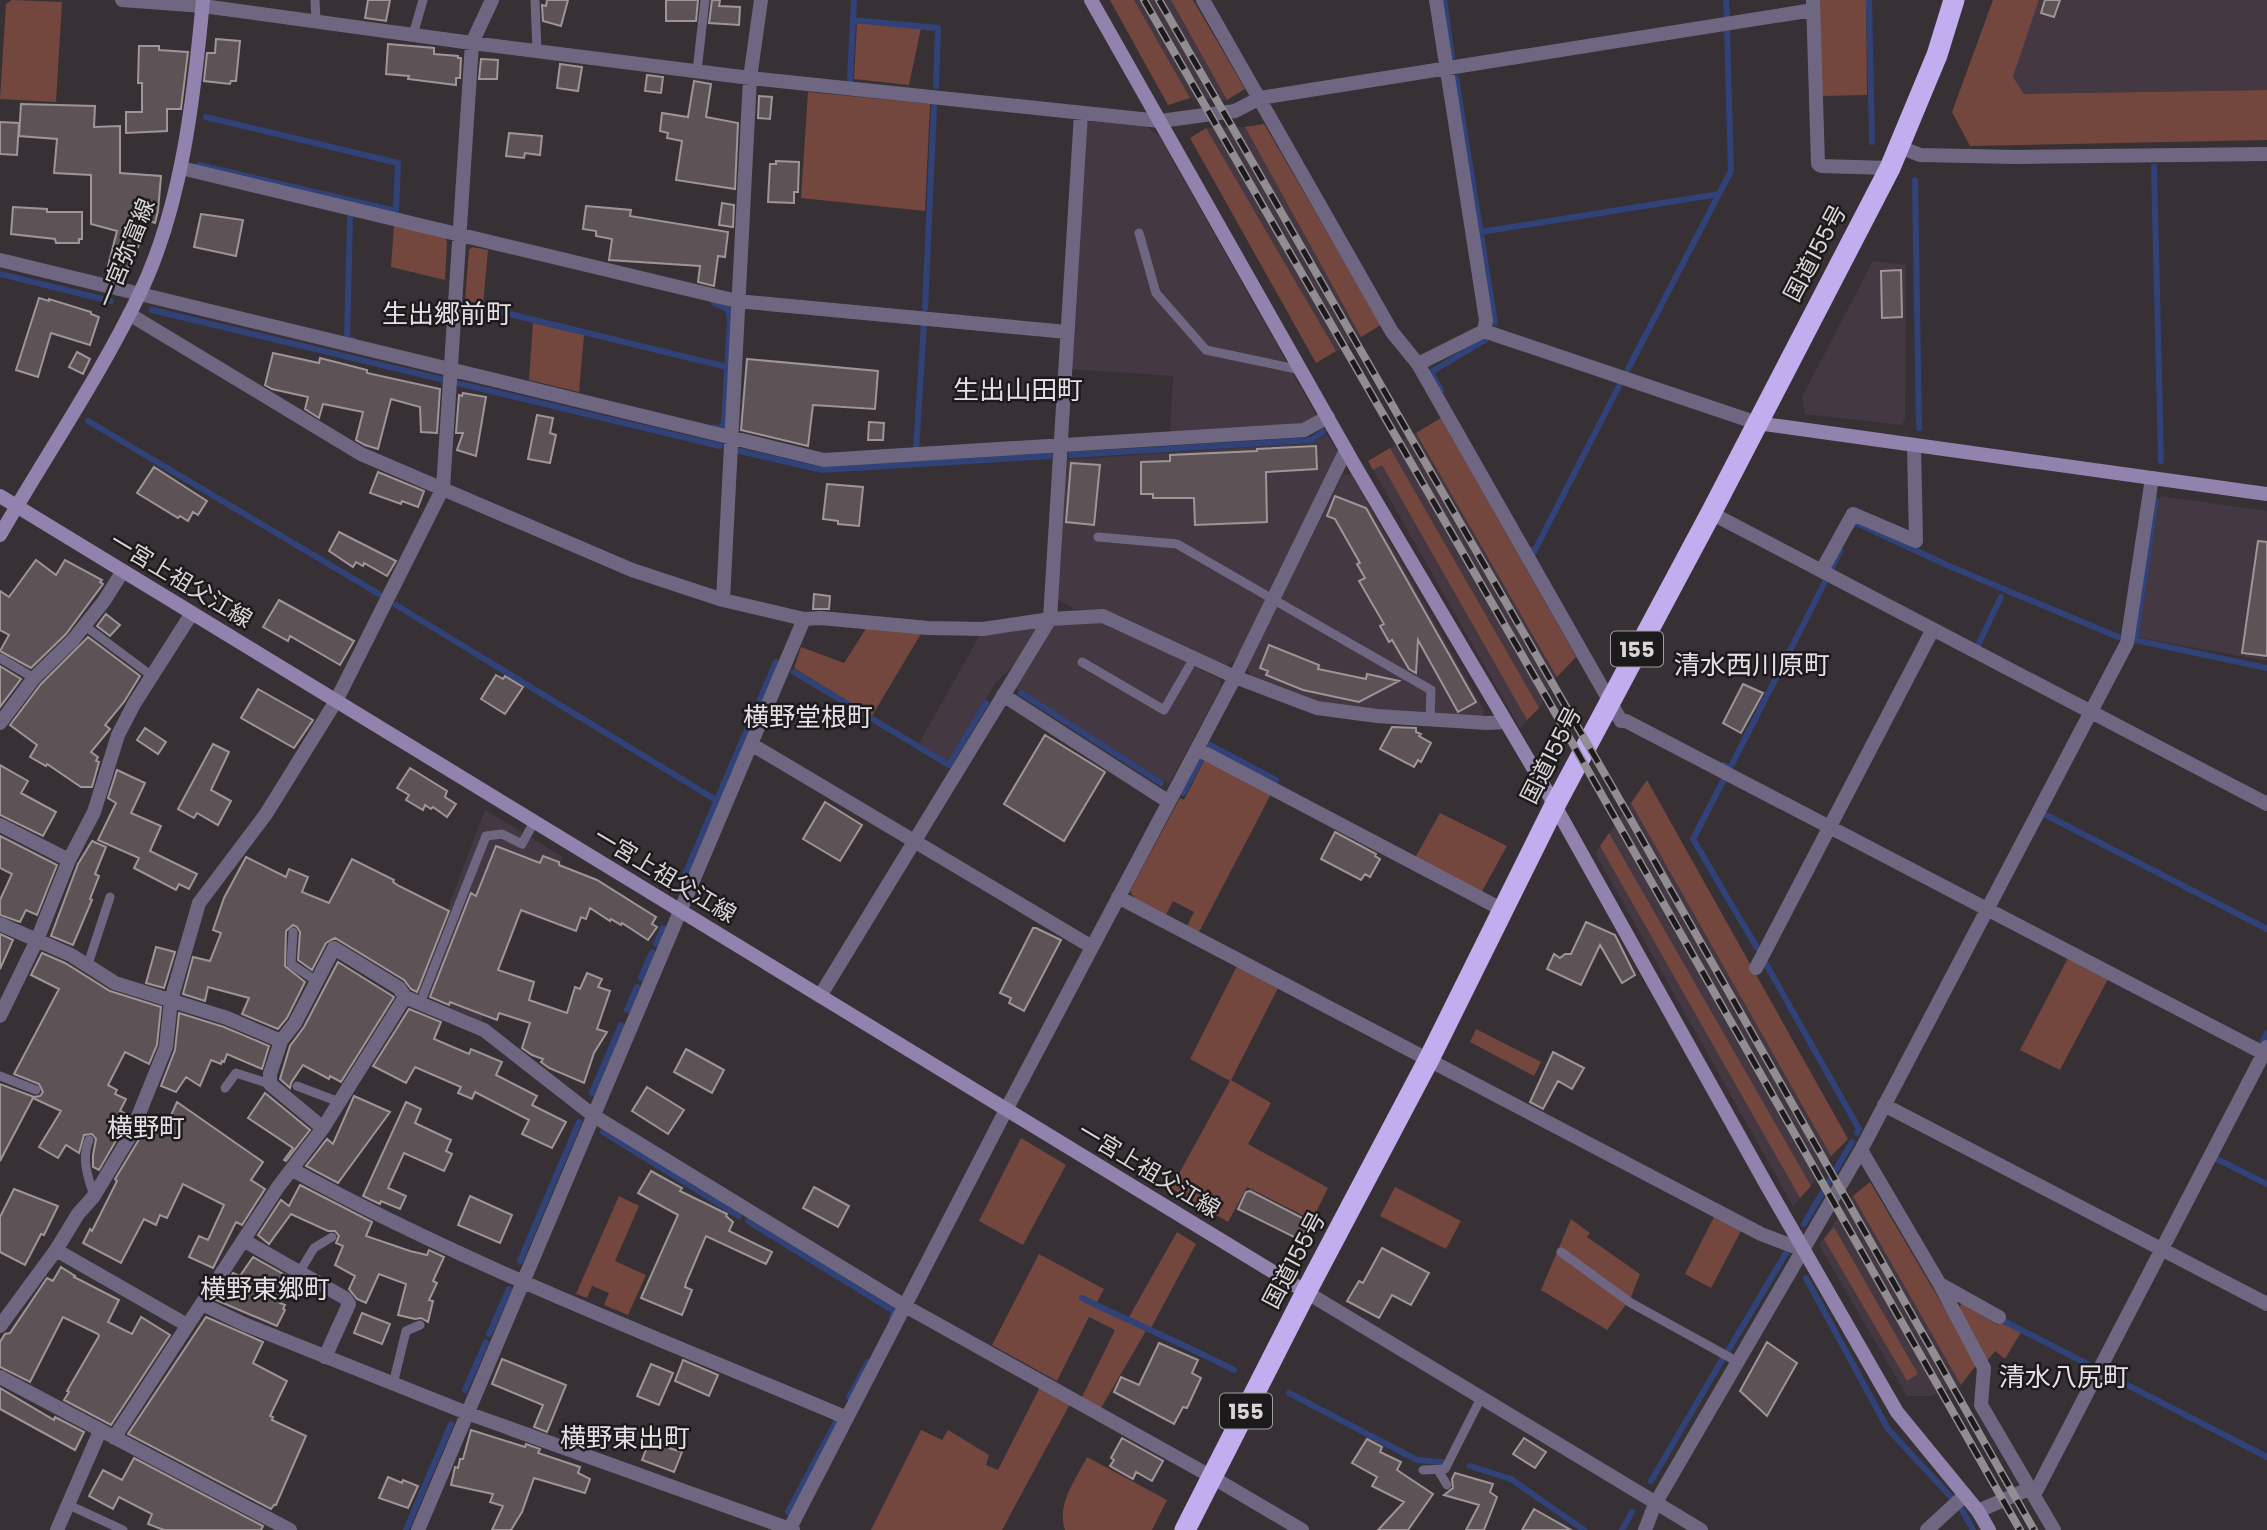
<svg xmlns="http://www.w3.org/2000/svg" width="2267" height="1530" viewBox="0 0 2267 1530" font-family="Poppins,'Noto Sans JP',sans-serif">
  <rect width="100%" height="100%" fill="#373136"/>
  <path fill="#443842" d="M1110,0H1193L1245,89L1227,100L1190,98L1168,105Z
    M2039,0H2267V90L2024,94L2013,78Z
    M1095,121L1146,126L1159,136L1318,418L1302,427L1170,435L1173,376L1070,369L1085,123Z
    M1264,124L1381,325L1316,363L1190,138L1206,128L1245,127Z
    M1873,261L1906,265L1905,419L1902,425L1805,414L1802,397Z
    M1441,418L1576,657L1557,677L1539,708L1520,728L1368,461Z
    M1327,435L1339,454L1235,661L1224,666L1102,611L1074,609L1057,599L1063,460L1312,443Z
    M1351,474L1485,712L1481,716L1358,708L1320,702L1250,675L1247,667L1343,475Z
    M2160,496L2267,511V661L2138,637Z
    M1057,622H1104L1220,679L1221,687L1169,784L1016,688Z
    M1031,626L1036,630L1014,665L996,682L948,762L918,745L980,635Z
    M1647,780L1848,1139L1831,1156L1811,1186L1793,1206L1595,853Z
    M485,810L563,857L540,920L520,913L481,1021L416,992Z
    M1870,1182L1977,1364L1961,1385L1931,1396H1907L1819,1245L1853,1196Z"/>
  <path fill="#73463e" d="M12,0L62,2L56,102L0,99L6,4Z
    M1110,0H1134L1190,98L1168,105Z
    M1171,0H1193L1245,89L1227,100Z
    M1818,0H1866L1867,95L1821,96Z
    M1993,0H2039L2013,77L2024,94L2267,90V140L1970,146L1952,112Z
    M857,23L921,28L909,85L854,79Z
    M808,92L930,104L925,211L801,198Z
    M1264,124L1381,325L1361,337L1245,127Z
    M1206,128L1336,351L1316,363L1190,138Z
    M394,225L444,235L447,242L445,280L391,267Z
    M472,247L488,250L483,305L465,301L469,250Z
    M533,323L584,335L579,392L529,380Z
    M1441,418L1576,657L1557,677L1416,433Z
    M1390,448L1539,708L1527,720L1382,465L1373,470L1368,461Z
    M867,627L922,632L872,716L794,668L801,647L844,663Z
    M1205,759L1271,794L1199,932L1187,926L1194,912L1173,901L1166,915L1135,899L1130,891L1180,798L1184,800Z
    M1647,780L1848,1139L1831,1156L1631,803Z
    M1440,813L1507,846L1481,893L1415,858Z
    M1609,833L1811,1186L1800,1198L1600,846Z
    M2068,958L2108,979L2060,1070L2020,1050Z
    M1237,966L1278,988L1231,1080L1271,1103L1248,1144L1328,1188L1312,1220L1247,1187L1228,1222L1171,1188L1230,1081L1190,1059Z
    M1476,1029L1541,1062L1534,1076L1470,1042Z
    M1021,1138L1066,1165L1023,1245L979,1221Z
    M1870,1182L1977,1364L1961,1385L1853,1196Z
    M1395,1187L1461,1221L1446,1249L1380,1216Z
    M619,1196L639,1206L615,1261L646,1275L628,1315L604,1305L609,1293L592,1286L587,1298L576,1294Z
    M1715,1215L1742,1229L1711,1288L1685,1274Z
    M1571,1219L1590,1233L1587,1237L1640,1274L1630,1299L1607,1330L1541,1290Z
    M1834,1227L1918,1374L1907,1381L1824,1239Z
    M1177,1232L1196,1244L1151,1328L1129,1317Z
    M1039,1254L1104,1289L1095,1306L1146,1331L1101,1408L1082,1397L1115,1330L1089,1317L1057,1381L992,1345Z
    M1962,1303L1998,1325L2001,1321L2021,1332L2005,1359L1995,1351L1987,1361L1959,1308Z
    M1040,1387L1070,1404L1002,1530H871L921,1430L942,1440L948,1430L989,1455L986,1465L998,1470Z
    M1087,1457L1167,1500L1152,1530H1065C1056,1505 1076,1479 1087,1457Z"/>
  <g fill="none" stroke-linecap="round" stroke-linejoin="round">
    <path stroke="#304278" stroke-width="6" d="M854,0L853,20L938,28L936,86
      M1444,0L1452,57
      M1726,0L1727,17
      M1869,0L1872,142
      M1456,78L1495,323
      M850,80L853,20
      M199,165L396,211L398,163L206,117
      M2154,167L2161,461
      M1915,180L1919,428
      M350,218L347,339L353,340
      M1481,232L1719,194
      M0,274L111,301
      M464,303L727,367
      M925,308L934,107
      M152,310L720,446
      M1628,369L1731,171L1727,31
      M1441,391L1431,372L1485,340
      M88,421L379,594
      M714,427L719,429L724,424L730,319L728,309L714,303
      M916,450L924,324
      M740,451L822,470L1050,456
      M1071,455L1311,440L1323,432
      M2156,501L2135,640L2267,668
      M1852,526L1854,522L1949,566L2118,637
      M1531,550L1533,554L1619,386
      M1832,568L1840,551
      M396,605L716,800
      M1978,645L2001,597
      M794,672L949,765L986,703
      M1021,693L1161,783
      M1210,745L1276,780
      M1723,765L1730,768L1826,580
      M1723,781L1693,839L1757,948
      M1183,793L1200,761
      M2042,813L2267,929
      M683,879L776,662
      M656,944L663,928
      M1766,964L1859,1129L1857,1133
      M641,978L652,952
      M627,1010L637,987
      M2261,1045L2267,1033
      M592,1093L621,1025
      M603,1132L739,1216
      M2217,1159L2267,1184
      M748,1221L895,1312L892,1318
      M1804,1224L1852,1142
      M520,1261L579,1122
      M1806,1278L1888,1429L1950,1496
      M1082,1298C1133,1323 1184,1344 1234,1370
      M2004,1321L2093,1367
      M489,1334L509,1289
      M1729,1349L1786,1253
      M2106,1374L2267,1457
      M465,1390L486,1342
      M1289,1393L1417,1460L1442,1462
      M849,1397L868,1362
      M1470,1466L1511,1479L1584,1530
      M1651,1481L1722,1360
      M1961,1508L1973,1530
      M788,1512L836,1422
      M406,1530L451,1424
      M1622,1530L1632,1512"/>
  </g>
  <path fill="#5d5356" stroke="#9f9496" stroke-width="2" d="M368,0H390L386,21L365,18Z
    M547,0H568L561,26L543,21L542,5L546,6Z
    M666,0H698L696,21H666Z
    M712,0H720L719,6L740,7L739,25L709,23Z
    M2045,0H2060L2054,17L2041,13Z
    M216,39L240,41L236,81H231L230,84L204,81L207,53H215Z
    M388,44L434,48V54L458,56V58H461L460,78H456V85L408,79L409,76L386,74Z
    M139,46H159V50L188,52L181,109H167V131L126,133V112H142V83H138Z
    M481,59L498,60L497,79H479Z
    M560,64L582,67L578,91L557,88Z
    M647,75L663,77L661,93L645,91Z
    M694,81L711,84L706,117L738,123L735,189L676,180L682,141L667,138L668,133L660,131L662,113L688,117Z
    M759,96L772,97L770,119L758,118Z
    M21,104L95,106L94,127L120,126V173L161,176L158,211L155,223L146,220L138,247L134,246L127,272L118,277L106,274L117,231L91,224V175L54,173L57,139L19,136Z
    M0,122L19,123L17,155L0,154Z
    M509,133L542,136L540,155L525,153L524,158L506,156Z
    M776,161L799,162L798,192H794V203L768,202L770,164H776Z
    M722,203L734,205L733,227L719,225Z
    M586,206L631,210L630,216L728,232L725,257L718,256L714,286L698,282L700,266L609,260L612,239L596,236V231L583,229Z
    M13,207L47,209V212H82V239H79V243H56L55,239L11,234Z
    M201,214L243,220L236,256L194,247Z
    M1901,270L1902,317L1882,318L1881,271Z
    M39,298L49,301V299L91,312V314L99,317L90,345L51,333L38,377L16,370Z
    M77,352L90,359L83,374L69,367Z
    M273,353L319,363L320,358L367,370V373L440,389L437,433L421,432L420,407L391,399L378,449L365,445L356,440L363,412L323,404L319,418L305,409L308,397L272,389L265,385Z
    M747,359L878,371L875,409L813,405L808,446L741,430Z
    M463,393L486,397L476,456L457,450L463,433H456L459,395L462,396Z
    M537,415L553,418L550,433L556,435L550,463L528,459Z
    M869,422L884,423L883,440H868Z
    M1316,446L1317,469L1266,472L1267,522L1195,525L1194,498H1153V494H1141V462L1170,461V455L1257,451V449Z
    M1071,463L1100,465L1094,525L1066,522Z
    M154,467L207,501L198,515L193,512L188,521L180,516L178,518L137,493Z
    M378,472L424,491L418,507L402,501L401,504L370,493Z
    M827,484L863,487L859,526L838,524V521L823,519Z
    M1335,496L1366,508L1476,702L1458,712L1418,640L1416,673L1409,669L1392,640L1389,642L1380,626L1384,624L1359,581L1365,578L1357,564L1360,563L1335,519L1327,516Z
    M339,532L396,561L387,576L364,563L363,566L356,562L353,567L329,551Z
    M2258,541L2267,542V656L2242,653Z
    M36,560L56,575L65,560L102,580L100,582L103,584L66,634L31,668L0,651L9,635L0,630V591L9,597Z
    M814,594L830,596L829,609H813Z
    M279,600L354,641L340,665L290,636L288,641L263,627Z
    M106,614L120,625L110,636L97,626Z
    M88,637L140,676L124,702L105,725L110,729L91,752L98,757L96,761L99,762L92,787H81L47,764L46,766L30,757L37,745L10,725L41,684Z
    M1269,645L1319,665L1318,669L1366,679L1367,674L1399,681L1359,702L1303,690L1266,675L1268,671L1260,668Z
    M0,666L21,679L0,707Z
    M496,675L503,679L505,676L523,687L505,714L481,699Z
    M1743,684L1763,693L1741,733L1723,723Z
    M258,689L313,720L294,748L241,718Z
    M1392,727L1416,728V732L1421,734L1419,736L1431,743L1421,762L1418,760L1414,767L1380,749Z
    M145,728L166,742L158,754L137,740Z
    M1045,735L1105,772L1064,841L1004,804Z
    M213,744L229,752L211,790L231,801L218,825L197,813L194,818L178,809Z
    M0,765L28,781L21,793L56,812L43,836L0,815Z
    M410,768L447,791L445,797L456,804L447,817L433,807L431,809L425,805L423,810L406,800L409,795L397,788Z
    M117,770L145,783L131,813L161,826L150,851L197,874L189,889L179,884L176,890L134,868L139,858L98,840L116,803L108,798Z
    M825,802L862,825L840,861L803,839Z
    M1335,832L1376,854L1375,856L1380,859L1370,877L1365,874L1361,880L1321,859Z
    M0,836L57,865L37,915L26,910L20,922L0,915V900L12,874L0,868Z
    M92,841L106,847L95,874L99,876L90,899L92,900L73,945L51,936L78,864Z
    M496,846L540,863L543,856L559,862V865L597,880L656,917L652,924L657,927L648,940L622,923L621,925L611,919L610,921L590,908L586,919L581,917L576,931L521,910L498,970L534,982L529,1000L567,1013L575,987L580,989L587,973L602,979L598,987L610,991L597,1029L607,1032L594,1053L584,1083L549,1068L541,1062L543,1059L532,1055L522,1048L530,1023L499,1013L497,1020L450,1002L449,1005L430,997L471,893L476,896Z
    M246,857L286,877L289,869L308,877L302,892L329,903L352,859L394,880L393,882L399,886L449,911L417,992L411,989L404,980L335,938L326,943L312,970L298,960L300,932L297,927L293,925L286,931L285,966L305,982L287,1018L278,1029L242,1014L249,998L208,987L205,1001L183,994L193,957L210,961L221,933L213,930L224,898Z
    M1586,922L1615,935L1635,975L1622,983L1600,945L1581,985L1547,969L1554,954L1560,958L1565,954H1571Z
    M1033,928H1036L1061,940L1024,1011L1009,1003L1011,998L1000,993Z
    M0,934L13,940L0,969Z
    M156,947L175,952L164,988L146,983Z
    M42,953L65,963L110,991L161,1007L157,1045L149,1064L125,1052L108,1085L117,1090L115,1094L126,1099L120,1111L128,1115L121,1132L99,1170L93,1167V1155L96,1139L92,1134L84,1135L79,1153L66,1145L58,1158L39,1147L61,1111L33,1098L0,1161V1084L34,1097L40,1096L43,1092L39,1084L14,1074L59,989L31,975Z
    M338,962L394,997L341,1082L330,1076L329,1079L303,1065L291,1083L290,1088L280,1079L290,1046L304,1027Z
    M409,1009L441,1022L434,1039L469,1054L471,1049L502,1062L496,1075L537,1096L532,1105L566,1122L552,1148L522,1134L529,1120L475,1092L472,1099L458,1093L461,1087L415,1067L406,1083L373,1066Z
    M179,1013L224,1027L269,1046L262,1069L227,1054L224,1062L222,1061L221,1064L211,1060L200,1086L186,1077L176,1092L161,1086L175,1050Z
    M686,1049L724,1070L712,1093L674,1072Z
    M1553,1052L1584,1068L1572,1089L1558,1081L1543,1109L1530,1102Z
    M647,1087L684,1110L668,1134L632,1111Z
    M265,1093L310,1130L286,1161L284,1160L293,1148L248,1118Z
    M354,1096L390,1112L338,1183L306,1166L327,1139L333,1144Z
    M177,1102L263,1162L251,1180L265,1189L242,1225L236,1222L213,1268L189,1257L199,1236L208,1240L224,1205L183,1184L167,1218L160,1215L156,1225L144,1219L121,1263L83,1243L90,1229L92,1231L117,1181L115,1179L138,1141L146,1123L164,1131Z
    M406,1102L421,1109L415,1123L451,1140L446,1151L452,1154L444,1171L404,1153L388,1188L406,1196L400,1209L381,1201L380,1204L363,1196Z
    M651,1171L682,1188L680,1191L727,1214L726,1216L733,1222L729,1231L772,1252L766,1264L706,1236L686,1283L685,1287L692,1290L682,1315L641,1298L678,1215L638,1193Z
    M300,1185L372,1222L366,1236L410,1251L427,1255L429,1250L444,1257L433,1281L437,1283L429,1300L433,1301L428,1322L421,1318L415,1319L398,1315L406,1284L379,1274L366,1303L357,1299L349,1289L355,1276L335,1265L343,1246L336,1243L339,1236L335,1231H328L291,1214L269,1244L258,1235L281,1200L289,1206Z
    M814,1187L849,1206L838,1227L803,1208Z
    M14,1189L58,1206L44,1235L41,1234L25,1265L0,1252V1217Z
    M1250,1191L1310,1222L1300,1240L1238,1209L1246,1192Z
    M470,1196L512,1215L500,1243L458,1225Z
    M1382,1248L1429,1273L1411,1305L1392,1295L1379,1318L1347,1301L1359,1281L1363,1283Z
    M253,1257L294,1280L280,1303L285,1305L283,1309L285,1310L277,1326L216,1300L233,1273L240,1276Z
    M61,1267L75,1276L74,1277L119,1300L108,1322L132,1334L141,1317L170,1335L111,1425L64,1400L69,1392L67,1391L99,1336L98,1334L63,1317L30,1382L0,1367V1342L5,1334L10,1333L47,1278L53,1281Z
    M362,1313L390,1324L382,1344L354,1333Z
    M206,1317L263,1342L253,1363L287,1381L270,1416L273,1417L272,1420L306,1436L276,1505H274L271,1509L128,1434Z
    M1767,1342L1797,1363L1767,1416L1740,1391Z
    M1159,1343L1198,1360L1192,1373L1201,1378L1187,1408L1183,1407L1174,1424L1114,1392L1121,1377L1139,1385Z
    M502,1359L566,1385L547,1432L534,1427L543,1405L492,1384Z
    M683,1360L718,1375L709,1396L675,1381Z
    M651,1364L673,1373L659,1405L637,1396Z
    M0,1388L54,1420L55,1417L84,1432L75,1450L0,1409Z
    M471,1430L525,1447L526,1444L540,1449L538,1453L580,1467L578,1473L590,1479L585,1493L534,1478L522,1512L511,1530H492L503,1506L490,1502L493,1494L451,1485L455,1467L458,1468L460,1459H463Z
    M1122,1438L1163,1461L1152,1481L1136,1472L1133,1479L1110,1466L1114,1460L1111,1458Z
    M1524,1438L1546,1452L1535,1468L1513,1454Z
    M1367,1439L1382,1447L1380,1452L1401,1462L1397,1470L1433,1494L1408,1530H1378L1404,1502L1372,1486L1377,1477L1352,1463Z
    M649,1442L682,1452L674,1472L642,1460Z
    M134,1458L263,1526L261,1530H164L148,1524L152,1514L119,1497L113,1509L89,1496L103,1470L122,1480Z
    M1455,1473L1493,1484L1490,1492L1497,1497L1484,1530H1466L1479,1505L1444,1495L1453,1488L1452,1479Z
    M388,1477L402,1483L403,1480L418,1486L408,1508L379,1498Z
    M1534,1509L1571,1530H1522Z"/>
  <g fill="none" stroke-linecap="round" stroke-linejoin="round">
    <path stroke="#6f6782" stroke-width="9" d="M315,0L316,22
      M535,0L537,51
      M413,35L423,0
      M697,71L705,0
      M1139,233L1156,293L1206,350L1301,370
      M1098,537L1177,544L1431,690L1430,719
      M85,626L152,676
      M0,658L34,678
      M1082,662L1164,710L1194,658
      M293,932L291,964L315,980
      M87,967L110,897
      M420,1003L486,836L502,834L522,844L534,822
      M0,1076L36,1090
      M297,1086L339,1102
      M225,1088L236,1073L270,1084
      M89,1140C81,1159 88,1177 94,1196
      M1561,1252L1631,1303L1738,1362
      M300,1271L314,1248L332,1237
      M393,1384L406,1331L420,1325
      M1423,1470L1445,1469L1481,1398
      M1438,1470L1447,1485
      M69,1505L123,1530"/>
    <path stroke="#6f6782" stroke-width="14" d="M122,0L203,6L472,43L750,78L1160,121L1235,111L1260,98L1813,10
      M1203,0L1392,332L1418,364L1621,721H1626L2267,1055
      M1813,0L1818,164L1821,166L1890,168
      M1900,147L1920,155L2016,157L2267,154
      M181,168L737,301L1067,332
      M0,260L824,460L1304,430L1328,417
      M129,314L361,454L632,570L723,600L804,619L821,618L928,628L983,629L1050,619L1103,616L1235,677L1317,708L1377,716L1487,723L1506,722
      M1484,331L1757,423
      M1418,364L1484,331L1486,320L1436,0
      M1711,513L2267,804
      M1822,570L1853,514L1916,541L1914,446
      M723,600L750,78L761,0
      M1003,695L1169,802
      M0,723L34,678L73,640L104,601L123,571
      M751,744L1092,947
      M1197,749L1503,910
      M0,825L69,860
      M1118,897L1761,1234L1803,1250
      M0,924L71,955L115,983L227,1018L281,1041
      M1756,968L1933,629
      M820,996L1050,619L1081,113
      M0,1016L37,940L69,860L94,812L118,735L134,704L192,613
      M1884,1105L2267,1304
      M323,1128L405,997
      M1861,1150L1939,1283L1984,1368L1981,1405L2054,1530
      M293,1170C470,1267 661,1339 847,1418
      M243,1240L345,1298L349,1304L325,1357
      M56,1250L187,1325
      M1940,1284L1999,1317
      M1306,1292L1701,1530
      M202,1304L244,1324L467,1413L793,1530
      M0,1326L56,1250L78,1214L94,1196L130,1136L166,1047L171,1000L199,903L266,814L336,701L443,488L472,43L492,0
      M0,1377L290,1530
      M114,1438L278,1187L323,1128L270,1084V1074L281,1041L295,1023L334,948L399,988L405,997L484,1030L594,1116L905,1306L1212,1477L1302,1530
      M2034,1495L2267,1047
      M1978,1511L2031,1488
      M57,1530L100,1431
      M418,1530L804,619
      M789,1530L1006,1110L1235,677L1346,450
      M1645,1530L1655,1504L1861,1150L2127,643L2152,478
      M1927,1530L1965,1495"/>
    <path stroke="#9183ae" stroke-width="14" d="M1091,0L1355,466L1545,788L1766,1184L1897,1412L1978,1511L1989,1530
      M1757,423L2267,494
      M0,496L1306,1292
      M0,535C46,455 99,378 139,295C182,207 194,97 203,0"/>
    <path stroke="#c2adef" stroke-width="21" d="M1185,1530L1306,1292L1429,1059L1555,805L1711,513L1890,168L1937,55L1954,0"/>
    <defs>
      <path id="rail" d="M1144,0L1545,695L2020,1530
        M1159,0L1626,811L2034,1530"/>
    </defs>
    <use href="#rail" stroke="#928d92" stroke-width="8"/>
    <use href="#rail" stroke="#1d1a1c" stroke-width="5" stroke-dasharray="16" stroke-linecap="butt"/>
  </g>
  <g text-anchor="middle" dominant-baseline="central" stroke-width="5" stroke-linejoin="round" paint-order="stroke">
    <g fill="#1d1a1c" stroke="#a19da0" stroke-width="2">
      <rect x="1611" y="631.5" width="52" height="35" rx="5"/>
      <rect x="1220" y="1393.5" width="52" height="35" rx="5"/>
    </g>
    <g font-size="21" font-weight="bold" fill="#d9d5d9">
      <text x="1637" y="649">155</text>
      <text x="1246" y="1411">155</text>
    </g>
    <g font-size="23" fill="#d9d5d9" stroke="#1d1a1c">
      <text transform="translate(126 253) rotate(-68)">一宮弥富線</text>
      <text transform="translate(1815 253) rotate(-62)">国道155号</text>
      <text transform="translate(181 580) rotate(31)">一宮上祖父江線</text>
      <text transform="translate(1551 755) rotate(-63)">国道155号</text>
      <text transform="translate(665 875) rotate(31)">一宮上祖父江線</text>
      <text transform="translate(1149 1170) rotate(31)">一宮上祖父江線</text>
      <text transform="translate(1294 1260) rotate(-62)">国道155号</text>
    </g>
    <g font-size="26" fill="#e7dfe6" stroke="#1d1a1c">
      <text x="447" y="314">生出郷前町</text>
      <text x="1018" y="390">生出山田町</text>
      <text x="1752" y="665">清水西川原町</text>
      <text x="808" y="717">横野堂根町</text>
      <text x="146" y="1128">横野町</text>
      <text x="265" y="1289">横野東郷町</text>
      <text x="2064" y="1377">清水八尻町</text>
      <text x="625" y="1438">横野東出町</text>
    </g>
  </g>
</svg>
